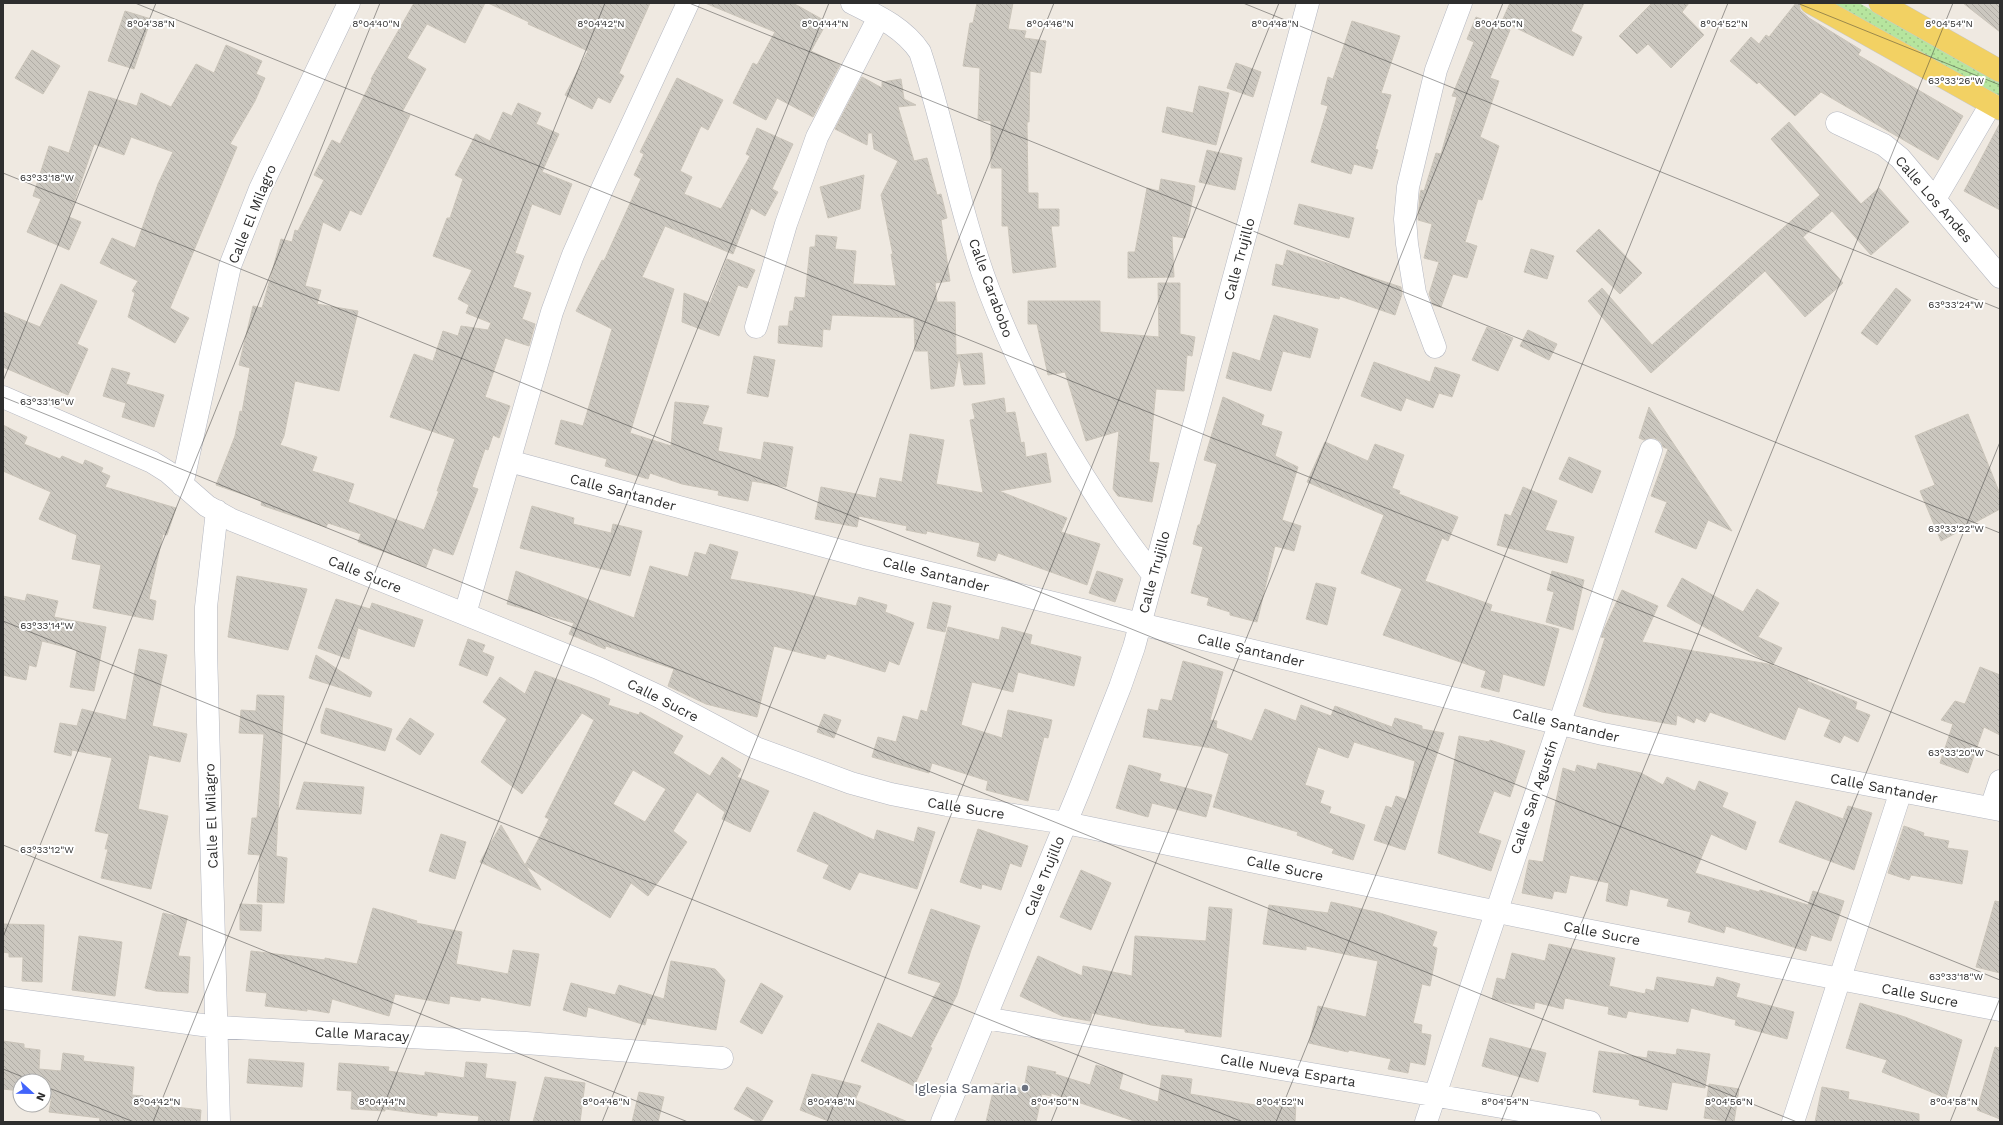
<svg xmlns="http://www.w3.org/2000/svg" width="2003" height="1125" viewBox="0 0 2003 1125" font-family="'Work Sans',sans-serif">
  <defs>
    <pattern id="grass-dots" width="8" height="8" patternUnits="userSpaceOnUse"><rect width="8" height="8" fill="#b6e59e"/><path d="M2 2h.1M6 6h.1" fill="none" stroke="#9dc588" stroke-width="1.8" stroke-linecap="round"/></pattern>
    <pattern id="building-back-hatch" width="6" height="6" patternUnits="userSpaceOnUse"><rect width="6" height="6" fill="#cbc7bf"/><path d="M-1 5l2 2M0 0l6 6M5-1l2 2" fill="none" stroke="#afaba4"/></pattern>
  </defs>
  <rect width="100%" height="100%" fill="#efe9e1"/>
  <path fill="url(#grass-dots)" d="M1831,3H1859L1994,79L2000,82V98Z"/>
  <path fill="url(#building-back-hatch)" stroke="#cbc5ba" fill-rule="evenodd" d="M414,3H485L465,43L427,24L407,58L426,69L402,112L410,115L361,215L350,210L340,231L323,222L305,286L321,290L317,304L358,311L339,391L295,381L284,436L280,445L317,457L312,471L354,484L348,502L424,530L439,491H437L455,439L390,417L414,354L433,361L443,331L458,336L461,326L488,330L491,323L466,313L469,305L458,299L472,270L433,256L447,218H450L463,179L455,175L476,134L490,141L503,112L512,116L518,103L541,113L536,124L559,134L542,172L572,184L560,215L532,204L515,253L524,256L513,287L531,293L522,319L535,324L529,346L505,338L485,397L510,406L499,438L493,435L488,450L485,449L472,487L478,489L453,555L433,548L426,567L358,542L361,534L328,523L326,527L261,505L262,501L216,485L235,436L240,411L242,412L250,368L239,365L253,306L262,308L281,239L292,242L295,230L298,231L324,180L314,175L332,140L340,144L372,80L371,79Z
    M488,3H650L619,73L624,76L610,103L598,97L592,109L565,95L588,51L528,24L529,22Z
    M705,3H793L827,22L811,51L840,65L813,117L777,98L766,120L733,103L753,63L757,65L775,32Z
    M977,3H1013L1008,29L1026,31L1024,38L1046,41L1041,73L1030,71L1029,122H1027L1028,193H1038V209H1059V226H1051L1056,267L1013,273L1008,226H1002V168H991V121L978,120L980,68L963,66L970,23H973Z
    M1510,3H1584L1571,31L1582,37L1573,56L1502,21Z
    M1652,3H1689L1682,12L1704,35L1671,68L1648,44L1637,54L1619,36Z
    M1796,3H1799L1800,10L1809,18L1861,50L1858,55L1963,116L1938,160L1821,92L1795,116L1759,82L1757,84L1730,61L1751,37L1759,44L1766,35L1769,37Z
    M1963,3H2000V32Z
    M125,11L151,19L134,69L108,61Z
    M1476,17L1510,30L1490,78L1499,81L1480,137L1499,146L1482,200L1478,199L1465,242L1477,246L1467,278L1453,274L1441,307L1433,305L1429,294L1439,262L1424,258L1432,224L1418,220L1420,194L1421,190L1424,191L1436,153L1441,154L1457,97L1452,96L1474,42L1467,39Z
    M1352,21L1400,36L1381,93L1391,95L1375,149L1378,150L1372,169L1354,164L1351,174L1311,162L1328,106L1321,104L1328,77L1333,79Z
    M226,45L262,61L256,74L265,78L255,101L230,144L237,147L170,308L189,318L175,343L128,317L135,293L132,291L138,281L100,263L112,238L135,248L158,184L173,152L131,137L124,155L94,144L69,217L81,222L69,250L27,232L41,199L33,196L49,146L69,153L89,91L137,106L141,93L171,107L196,64L214,73Z
    M32,50L60,66L43,94L15,78Z
    M1236,63L1261,72L1253,97L1227,88Z
    M862,77L882,88V82L901,79L904,99L916,105L898,107L914,161L927,158L937,195L941,194L947,218L941,220L950,281L935,283L937,302H955L956,355L982,353L985,384L964,385L959,356L954,386L931,389L928,351H915L914,318L832,315L830,330L823,329L822,347L778,343L779,326H788L790,311H793L795,297L805,298L810,247H815L816,235L837,237L835,249L856,251L853,284L896,286L891,254L893,255L881,195L898,161L874,149L872,133H868L867,145L835,129Z
    M677,78L723,100L708,130L701,126L680,171L692,177L684,194L721,209L750,156L746,154L757,128L793,144L772,189L778,192L765,216L751,208L733,254L665,226L642,277L674,289L630,433L671,446L675,402L709,406L702,424L722,428L718,451L761,460L764,442L793,447L786,487L752,481L748,501L718,495L719,491L682,484L650,473L648,479L605,466L607,459L555,444L561,420L583,426L612,329L576,311L602,260L604,261L641,179L634,175L644,154L640,152Z
    M1199,86L1229,93L1216,145L1162,132L1167,107L1193,113Z
    M1789,122L1861,204L1879,188L1909,222L1871,255L1832,211L1803,237L1843,283L1805,317L1765,271L1651,373L1588,301L1602,288L1652,345L1820,195L1771,139Z
    M2000,123V210L1964,191Z
    M1207,150L1242,158L1235,190L1199,182Z
    M864,175L860,209L828,218L820,187Z
    M1161,179L1195,186L1185,238L1172,236L1174,277L1128,278V252H1135L1147,188L1159,191Z
    M1299,204L1354,218L1349,238L1294,224Z
    M1599,229L1642,273L1620,294L1576,251Z
    M1531,249L1554,256L1547,279L1524,272Z
    M1287,250L1401,287L1402,294L1395,315L1340,296L1339,299L1272,285L1276,264L1283,266Z
    M727,259L755,270L747,288L738,285L719,336L682,322L684,293L710,303Z
    M1158,283H1180V334L1195,337L1192,356L1187,355L1184,391L1156,389L1149,462L1159,463L1152,502L1118,496L1113,489L1119,431L1086,441L1065,372L1048,375L1037,324H1028V301H1100V332L1159,337Z
    M61,284L97,301L77,344L88,349L68,395L3,367V312L40,327Z
    M1896,288L1911,300L1877,345L1861,333Z
    M1274,315L1318,329L1310,358L1283,351L1271,391L1226,378L1233,352L1260,361Z
    M1487,327L1513,338L1498,371L1472,360Z
    M1528,330L1557,344L1549,360L1520,346Z
    M754,356L775,360L768,397L747,393Z
    M1374,362L1430,382L1435,367L1460,375L1452,397L1439,393L1433,408L1406,398L1401,411L1361,396Z
    M112,368L130,373L126,384L164,395L154,427L122,417L126,403L103,396Z
    M1223,397L1264,415L1261,425L1282,432L1275,456L1298,467L1282,520L1301,526L1294,551L1275,546L1257,622L1230,615V612L1207,605L1209,598L1191,593L1203,547L1193,544L1198,525H1200L1217,464L1204,460Z
    M1004,398L1006,413L1015,412L1021,443L1024,442L1026,457L1046,453L1051,482L999,491L1067,518L1061,532L1100,544L1087,585L998,553L995,561L977,556L980,543L927,531L926,534L906,530L907,526L859,516L857,527L815,519L821,487L876,498L880,478L902,482L910,434L944,440L936,484L983,493L970,420L975,419L972,404Z
    M1649,407L1732,531L1708,520L1696,549L1655,532L1667,502L1651,496L1668,449L1663,447L1661,442L1655,438H1649L1644,440L1639,438Z
    M1968,414L2000,494V509L1941,541L1920,491L1935,485L1915,436Z
    M3,425L27,437L24,444L60,459L62,456L83,465L85,460L103,468L101,472L110,476L105,487L176,508L167,535L163,534L149,599L156,601L153,620L93,608L101,565L72,559L77,535L39,519L51,492L3,471Z
    M1325,442L1368,461L1375,444L1404,455L1392,488L1400,491L1399,494L1458,517L1448,541L1442,538L1425,581L1492,605L1490,611L1559,629L1544,686L1503,674L1499,692L1481,687L1486,671L1383,635L1402,589L1361,573L1384,515L1307,482Z
    M1569,457L1601,471L1592,493L1559,479Z
    M1523,487L1557,501L1545,530L1574,537L1567,563L1497,545L1505,514L1511,516Z
    M532,506L574,518L573,524L611,533L613,524L642,531L630,576L520,548Z
    M710,544L738,552L730,579L793,591L856,606L859,597L887,605L885,612L914,623L899,665L889,661L885,672L827,654L825,659L774,646L757,717L706,704L668,686L674,669L606,646L605,649L569,634L574,623L507,604L516,571L634,618L650,566L688,577L695,552L706,555Z
    M1097,571L1123,579L1115,602L1089,593Z
    M1552,571L1584,580L1573,630L1546,622L1554,592L1547,590Z
    M237,576L307,589L288,650L228,637Z
    M1682,578L1743,612L1757,589L1779,603L1758,637L1782,648L1773,665L1667,606Z
    M1316,583L1336,588L1327,625L1306,619Z
    M1622,590L1658,606L1642,642L1768,664L1808,679L1807,681L1857,702L1855,709L1870,715L1858,742L1844,735L1840,743L1824,736L1831,720L1798,707L1785,740L1710,712L1705,722L1696,718L1694,723L1677,715L1676,725L1602,712L1583,706L1605,638L1601,637L1602,634Z
    M27,594L58,601L54,617L106,627L94,691L70,687L77,650L42,641L36,667L29,665L26,680L3,675V596L25,601Z
    M336,599L370,609L372,603L423,620L414,647L358,628L349,659L318,648Z
    M933,602L951,606L945,632L927,628Z
    M948,627L999,640L1002,627L1032,635L1030,644L1081,657L1074,686L1018,672L1013,692L972,682L961,725L1002,738L1008,710L1052,720L1048,738L1044,737L1028,801L986,790L988,781L932,763L929,773L872,757L878,737L896,742L903,716L918,720L921,710L927,712Z
    M468,639L485,645L482,652L494,657L487,676L459,665Z
    M139,649L167,655L152,726L187,734L180,762L149,755L138,809L168,816L151,889L101,878L108,849H105L109,834L95,831L112,758L72,750L71,756L54,752L60,723L77,726L82,709L126,720Z
    M316,655L372,692L370,697L309,678Z
    M1183,661L1223,672L1210,720L1217,721L1216,728L1252,741L1265,709L1296,721L1301,705L1331,716L1335,706L1392,727L1395,718L1422,726V729L1444,733L1405,850L1374,840L1386,806L1392,808L1396,796L1407,800L1415,761L1354,742L1348,758L1318,747L1305,785L1324,791L1320,803L1331,807L1329,813L1365,825L1353,860L1332,853L1334,849L1297,835L1298,832L1213,807L1229,754L1212,748L1143,737L1148,709L1158,711L1161,699L1172,701Z
    M1980,667L2000,675V735L1984,727L1968,773L1940,763L1953,724L1941,720L1955,701L1965,704Z
    M535,671L610,699L608,705L639,715L640,712L683,736L673,753L710,776L722,757L741,770L737,777L769,791L750,832L722,819L725,812L697,792L673,831L687,842L648,896L631,883L610,918L526,866L541,890L480,862L501,825L525,865L549,819L545,817L594,720L582,713L522,794L481,762L507,719L483,702L500,677L525,694ZM633,770L666,789L645,822L613,804Z
    M257,695L284,696L276,856L287,858L284,903L257,902L260,855L248,854L252,818H257L264,734L239,733L241,710L256,711Z
    M326,708L392,729L385,751L321,733V725Z
    M824,714L841,720L834,738L817,732Z
    M410,718L434,734L420,755L396,739Z
    M1459,736L1489,742L1490,740L1525,751L1510,797L1494,791L1478,833L1501,841L1491,871L1438,853Z
    M1598,763L1641,773L1663,785L1667,777L1695,791L1699,781L1728,793L1722,807L1756,822L1746,850L1711,834L1695,873L1759,892L1760,890L1808,905L1813,891L1844,901L1831,941L1811,935L1806,951L1726,926L1724,933L1688,922L1691,912L1667,906L1669,899L1630,889L1627,906L1606,901L1609,883L1570,875L1566,893L1554,891L1552,899L1522,893L1529,860L1543,862L1563,768L1575,772L1577,765L1596,770Z
    M1129,765L1161,774L1159,781L1212,795L1206,817L1152,803L1148,817L1116,808Z
    M304,782L364,787L361,814L296,809Z
    M1796,801L1843,819L1848,806L1872,813L1854,870L1779,842Z
    M814,812L874,840L877,830L914,842L918,827L935,832L917,889L859,872L850,890L823,878L829,865L797,851Z
    M1904,826L1924,833L1923,836L1949,841L1947,848L1968,851L1962,884L1911,875L1909,880L1888,873Z
    M978,829L1028,846L1021,867L1010,863L1001,890L982,884L981,889L960,882Z
    M441,834L466,842L455,879L429,871Z
    M1081,870L1111,883L1091,930L1060,917Z
    M1995,901L2000,902V973L1976,967Z
    M1331,902L1380,913L1437,932L1432,946L1437,948L1430,986L1422,984L1413,1023L1422,1025L1421,1033L1431,1035L1425,1065L1410,1062L1408,1073L1388,1069L1391,1059L1349,1050L1348,1052L1309,1043L1318,1006L1366,1017L1378,961L1306,946V950L1263,944L1269,905L1328,913Z
    M240,904L262,905L261,931L240,930Z
    M1209,907L1232,909L1221,1037L1185,1032V1029L1151,1025L1092,1013L1090,1021L1062,1016L1020,996L1038,956L1082,976L1083,966L1132,976L1135,936L1206,941Z
    M373,908L417,921L416,923L462,932L456,964L508,974L513,950L539,954L530,1006L481,997L480,1001L450,996L449,1004L395,994L389,1016L332,999L329,1013L307,1009V1011L265,1006L267,993L246,991L251,951L325,960V958L357,964Z
    M931,909L980,926L971,950L957,995L930,1047L932,1048L914,1086L861,1061L878,1023L912,1038L941,983L908,973Z
    M163,913L187,919L178,956L190,957L188,993L156,991L145,988Z
    M3,924L44,925L42,982L22,981L23,957H9V953L3,952Z
    M79,936L122,942L115,996L72,990Z
    M1549,944L1615,958L1609,986L1645,994L1646,989L1654,991L1657,977L1714,987L1717,977L1740,984L1736,997L1794,1012L1787,1039L1735,1025L1736,1020L1691,1008L1688,1022L1628,1011L1626,1018L1608,1014L1609,1007L1565,998L1563,1009L1535,1002L1534,1009L1492,999L1497,978L1505,980L1512,953L1545,961Z
    M671,961L715,969L725,980L716,1030L647,1018L645,1025L588,1007L586,1017L563,1010L571,983L615,995L619,985L664,999Z
    M761,983L783,996L762,1034L740,1022Z
    M1860,1003L1905,1017L1962,1040L1946,1098L1882,1072L1887,1060L1846,1048Z
    M1490,1038L1546,1053L1538,1082L1482,1066Z
    M3,1041L24,1044V1048L40,1050L39,1069L61,1071L63,1053L84,1056L83,1061L134,1067L132,1095L143,1096V1103L201,1110L200,1122H99L100,1118L49,1112L52,1095L44,1094V1081H20V1091L3,1089Z
    M1995,1047L2000,1048V1119L1977,1110Z
    M1677,1049L1710,1054L1705,1088L1672,1082L1667,1110L1639,1105L1640,1100L1593,1092L1599,1051L1647,1058L1648,1051L1676,1055Z
    M249,1059L304,1063L302,1087L247,1083Z
    M466,1062L487,1064L485,1078L516,1082L509,1122H478L479,1116L437,1112V1116L385,1109V1111L351,1109L352,1091L337,1090L339,1063L389,1067L388,1071L425,1076V1072L464,1078Z
    M1096,1065L1123,1073L1119,1089L1158,1102L1162,1075L1192,1079L1190,1094L1261,1106L1262,1098L1296,1103L1295,1122H1137L1051,1093V1096L1042,1094L1036,1122H986L995,1083L1024,1089L1028,1066L1056,1072L1055,1074L1090,1085Z
    M812,1074L861,1086L855,1100L908,1122H831L800,1110Z
    M545,1077L585,1083L580,1122H533Z
    M1709,1084L1739,1089L1734,1122L1704,1118Z
    M747,1087L773,1101L761,1122H758L734,1109Z
    M1822,1087L1849,1092L1848,1099L1919,1114V1122H1815Z
    M639,1092L664,1097L658,1122H632Z"/>
  <g fill="none" stroke-linecap="round" stroke-linejoin="round">
    <defs>
      <path id="minor" d="M852,3C878,16 904,28 920,52C946,130 959,211 988,288C1027,391 1086,488 1153,575
        M1837,123L1884,145L1900,158L2000,277
        M1935,199L1991,104
        M756,327L786,224L817,137L879,17
        M1435,347L1415,293L1407,244L1405,219L1408,187L1436,70L1461,3
        M3,397L152,462L168,472L207,506L232,520L598,668L658,696L756,748L851,783L891,794L947,805L1066,823L1576,928L2000,1010
        M509,461L864,557L1140,624L1603,734L2000,810
        M182,485L230,266L260,189L349,3
        M217,511L206,607V650L219,1122
        M465,614L552,312L573,255L603,187L688,3
        M1991,808L2000,781
        M3,998L217,1027L526,1043L722,1058
        M985,1018L1590,1122
        M942,1122L1079,791L1120,687L1134,647L1308,3
        M1426,1122L1651,450
        M1793,1122L1901,791"/>
      <path id="major" d="M1811,3L2000,109
        M1880,3L2000,71"/>
    </defs>
    <use href="#minor" stroke="#b4b7c1" stroke-width="23"/>
    <use href="#major" stroke="#c9c9c9" stroke-width="23"/>
    <use href="#minor" stroke="#fff" stroke-width="22"/>
    <use href="#major" stroke="#f2d163" stroke-width="22"/>
  </g>
  <path fill="none" stroke="#2e2e2e" stroke-width="1" stroke-opacity="0.45" d="M135,3L2000,756M689,3L2000,533M1243,3L2000,309M1797,3L2000,85M3,173L2000,980M3,381L156,3M3,397L1797,1122M3,621L1243,1122M3,845L688,1122M3,937L380,3M3,1069L33,1081M44,1086L134,1122M153,1122L605,3M377,1122L829,3M602,1122L1054,3M827,1122L1279,3M1051,1122L1503,3M1276,1122L1728,3M1501,1122L1953,3M1725,1122L2000,442M1950,1122L2000,998"/>
  <circle fill="#6b7280" stroke="#fff" stroke-width="1.5" cx="1025" cy="1088" r="4"/>
  <g text-anchor="middle" dominant-baseline="central" stroke-width="4" stroke-linejoin="round" paint-order="stroke">
    <g font-size="14" fill="#2e2e2e" stroke="#fff">
      <text transform="translate(1934 199) rotate(49)">Calle Los Andes</text>
      <text transform="translate(252 214) rotate(-68)">Calle El Milagro</text>
      <text transform="translate(1239 259) rotate(-75)">Calle Trujillo</text>
      <text transform="translate(991 288) rotate(70)">Calle Carabobo</text>
      <text transform="translate(623 492) rotate(15)">Calle Santander</text>
      <text transform="translate(1154 572) rotate(-75)">Calle Trujillo</text>
      <text transform="translate(365 574) rotate(22)">Calle Sucre</text>
      <text transform="translate(936 574) rotate(14)">Calle Santander</text>
      <text transform="translate(1251 650) rotate(13)">Calle Santander</text>
      <text transform="translate(663 700) rotate(27)">Calle Sucre</text>
      <text transform="translate(1566 725) rotate(13)">Calle Santander</text>
      <text transform="translate(1884 788) rotate(11)">Calle Santander</text>
      <text transform="translate(1534 797) rotate(-71)">Calle San Agustín</text>
      <text transform="translate(966 808) rotate(9)">Calle Sucre</text>
      <text transform="translate(211 816) rotate(-92)">Calle El Milagro</text>
      <text transform="translate(1285 868) rotate(12)">Calle Sucre</text>
      <text transform="translate(1044 876) rotate(-68)">Calle Trujillo</text>
      <text transform="translate(1602 933) rotate(11)">Calle Sucre</text>
      <text transform="translate(1920 995) rotate(11)">Calle Sucre</text>
      <text transform="translate(362 1034) rotate(3)">Calle Maracay</text>
      <text transform="translate(1288 1070) rotate(10)">Calle Nueva Esparta</text>
    </g>
    <g font-size="14" fill="#5b616d" stroke="#fff" text-anchor="end">
      <text x="1017" y="1088">Iglesia Samaria</text>
    </g>
  </g>
  <g font-size="10" text-anchor="middle" fill="#2e2e2e" stroke="#fff" stroke-width="4" stroke-linejoin="round" paint-order="stroke">
    <text x="151" y="27">8°04'38"N</text>
    <text x="376" y="27">8°04'40"N</text>
    <text x="601" y="27">8°04'42"N</text>
    <text x="825" y="27">8°04'44"N</text>
    <text x="1050" y="27">8°04'46"N</text>
    <text x="1275" y="27">8°04'48"N</text>
    <text x="1499" y="27">8°04'50"N</text>
    <text x="1724" y="27">8°04'52"N</text>
    <text x="1949" y="27">8°04'54"N</text>
    <text x="1956" y="84">63°33'26"W</text>
    <text x="47" y="181">63°33'18"W</text>
    <text x="1956" y="308">63°33'24"W</text>
    <text x="47" y="405">63°33'16"W</text>
    <text x="1956" y="532">63°33'22"W</text>
    <text x="47" y="629">63°33'14"W</text>
    <text x="1956" y="756">63°33'20"W</text>
    <text x="47" y="853">63°33'12"W</text>
    <text x="1956" y="980">63°33'18"W</text>
    <text x="157" y="1105">8°04'42"N</text>
    <text x="382" y="1105">8°04'44"N</text>
    <text x="606" y="1105">8°04'46"N</text>
    <text x="831" y="1105">8°04'48"N</text>
    <text x="1055" y="1105">8°04'50"N</text>
    <text x="1280" y="1105">8°04'52"N</text>
    <text x="1505" y="1105">8°04'54"N</text>
    <text x="1729" y="1105">8°04'56"N</text>
    <text x="1954" y="1105">8°04'58"N</text>
  </g>
  <rect width="2003" height="1125" fill="none" stroke="#2e2e2e" stroke-width="8"/>
  <g transform="translate(32 1093) rotate(112)"><circle r="19" fill="#ffffff" stroke="#ababab"/>
  <path d="M0-3L7 15L0 10L-7 15Z" fill="#4264fb"/>
  <text y="-6" font-size="11" font-weight="bold" text-anchor="middle" fill="#2e2e2e">N</text>
  </g>
</svg>
